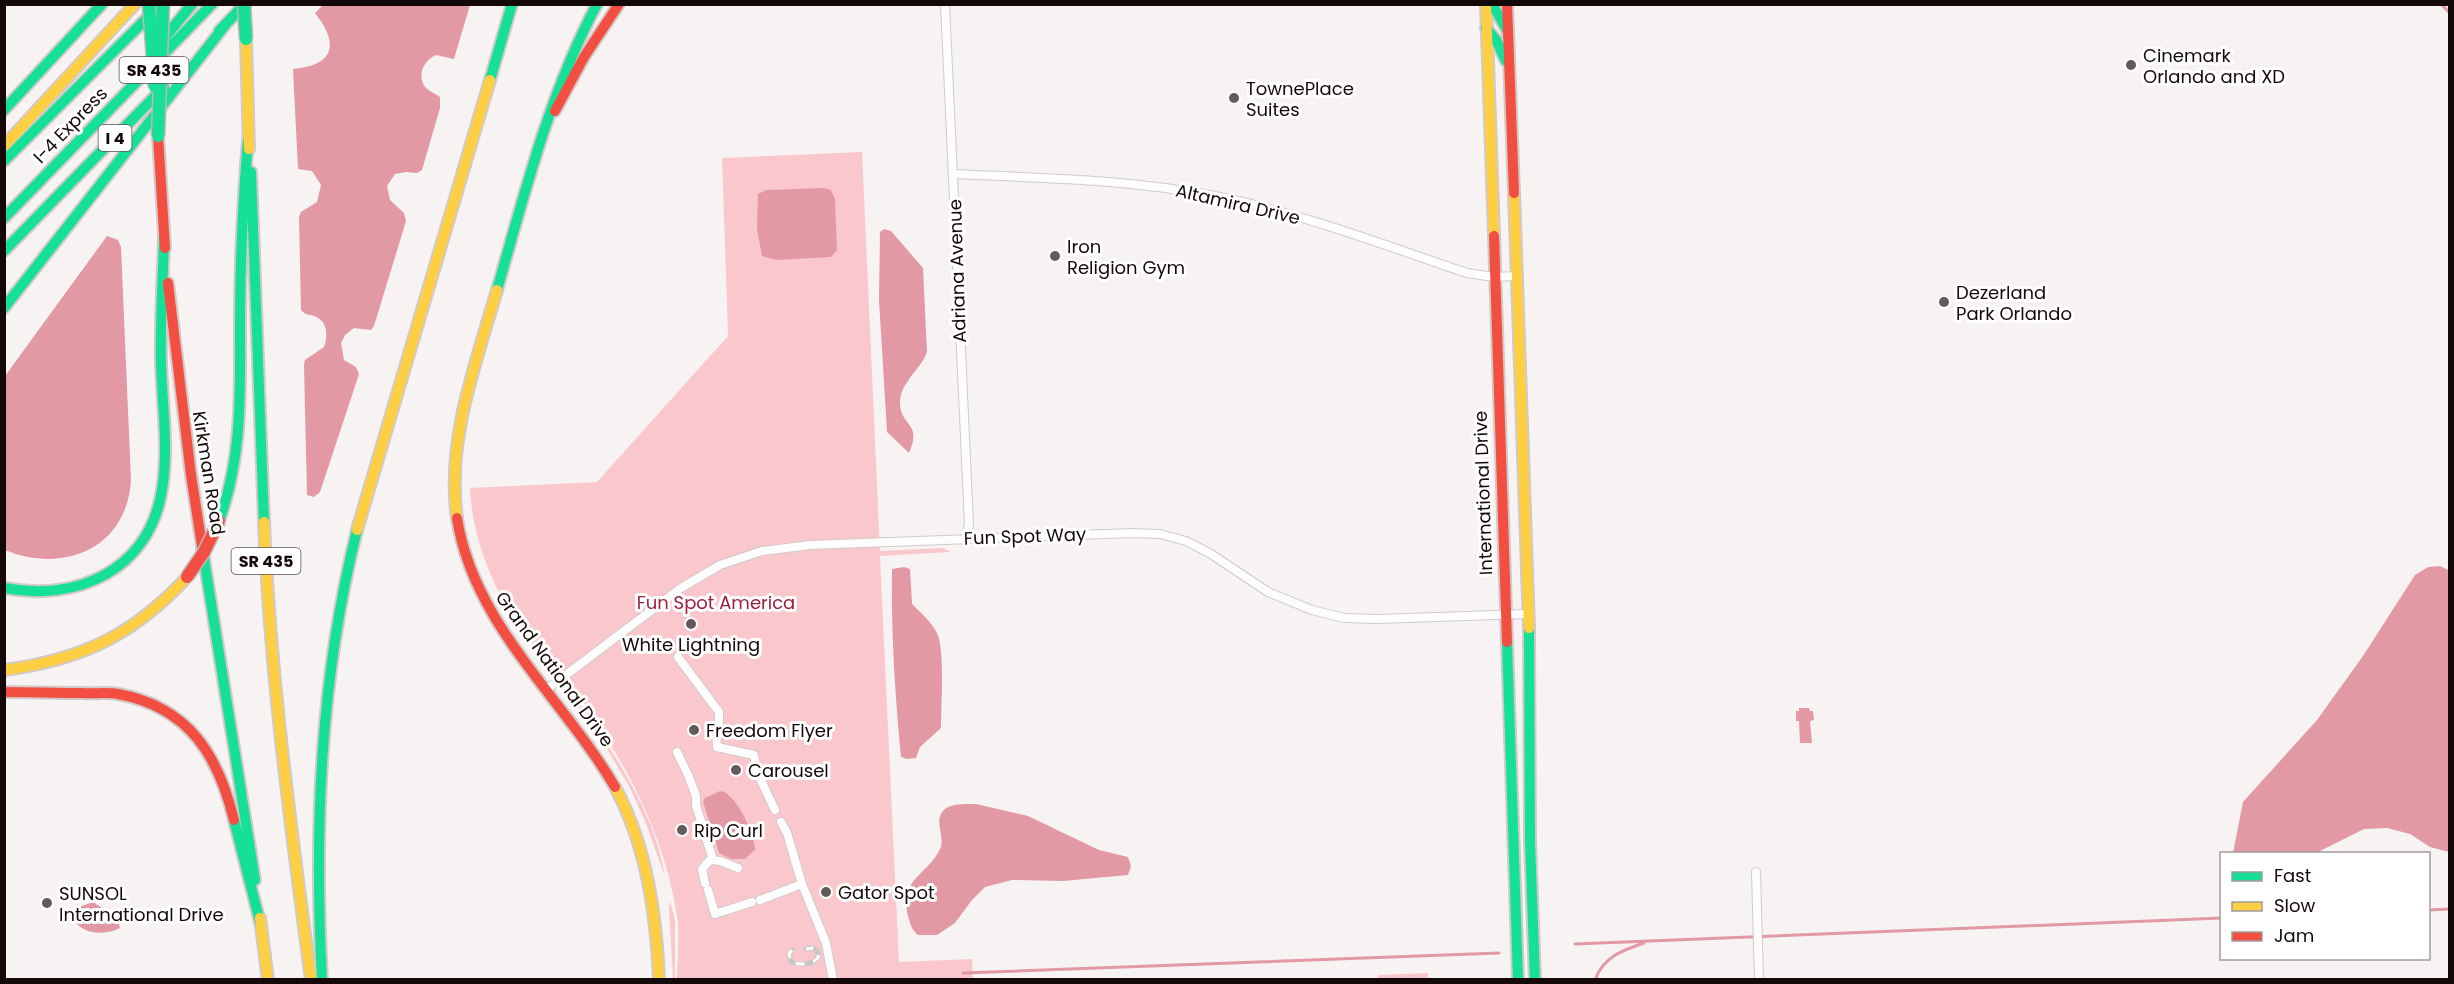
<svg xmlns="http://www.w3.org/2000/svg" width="2454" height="984" viewBox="0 0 2454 984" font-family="Poppins,sans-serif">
  <rect width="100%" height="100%" fill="#f8f3f3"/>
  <path fill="#fac8cc" d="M862,152L880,551L943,548L951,552L880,556L899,962L972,959L973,979H677C677,959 680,937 677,916C664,832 624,759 575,691C568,681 555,670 545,659C503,611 473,552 470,488L597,482L728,336L722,158Z
    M572,690C609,748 654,807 665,877L647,826L631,790L606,747L570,697L569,692Z
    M670,901L675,920V979H673L669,908Z
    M1428,973V979H1379L1378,975Z"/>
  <path fill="#e299a3" d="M323,5H470L454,59L436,55C424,60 415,77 427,89C431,92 436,94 440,97V108L422,170L417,173L406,172L395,174L387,186L390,200L404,213L406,221L374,326L371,330L354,328L345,335L341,343L344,360L356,367L359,374L320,492L314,497L307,495L304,365L305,360L324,347C328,336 328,321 314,316C308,314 305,315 301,310L299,217L301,212L317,202L321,185L312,171L298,169L293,69C334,65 340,45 315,13Z
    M824,188L831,190L835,199L837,250L831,257L777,260L762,256L757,229L758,194L766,190Z
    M884,229L891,231L923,268L927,352C921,369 901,382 900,401C899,427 923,421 909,453L887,432L879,300L880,232Z
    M107,236L118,240L121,247L131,480C127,549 63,574 5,550V376Z
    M2440,566L2450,571L2449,852L2430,847L2410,834L2387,828L2364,829L2316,853H2233L2243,802L2317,720L2363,656L2415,575L2428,567Z
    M904,567L910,569L912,604C921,613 931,621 937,633C945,649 941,708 941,728L920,747L916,758L907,759L901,757C895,695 891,631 892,569Z
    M1799,708H1809L1810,711H1813L1814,720L1810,721L1812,743H1800L1799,721H1796V711H1799Z
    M720,791C735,791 756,836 755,850L745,859H731L719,853L703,802L705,798Z
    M976,804L1028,816L1099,850L1128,857L1131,866L1128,875L1063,881L1012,880L985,887L972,900L955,923L937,935H918C911,929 911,925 908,916C899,878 928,875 940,849C946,836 932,820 945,809C953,803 967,804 976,804Z
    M93,902L117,918L120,928C105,936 78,935 72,915L76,908Z"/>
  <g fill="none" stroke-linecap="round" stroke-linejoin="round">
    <path stroke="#e299a3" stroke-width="3" d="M2441,4L2450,13
      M2428,910L2450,909
      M1575,944L2222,918
      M963,973L1499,953
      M1595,980C1603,957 1623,950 1644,943"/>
    <defs>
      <path id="street" d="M945,4L969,524L966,538
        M953,174C1040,178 1129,179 1215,196C1301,213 1384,245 1467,273L1494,277L1516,276
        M678,657L719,712V725L716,732L717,747L754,755L758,774L775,810
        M546,690L681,588L720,565L762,551L810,545L1133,533L1160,534L1186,541L1211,554L1268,592L1312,610L1344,618L1377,619L1527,614
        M677,752L689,777L696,796V805L713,860
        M781,822L787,833L802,884L826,943L833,980
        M1756,872L1759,980
        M705,883L702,869L710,860L720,861L738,868
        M708,890L715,914L752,902
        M760,900L802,884"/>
      <path id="fast" d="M1492,4L1507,30
        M1486,28L1496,40L1506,61
        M219,31L245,4
        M159,45L192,4
        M490,80L512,4
        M4,110L102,4
        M4,161L157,8
        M251,172L264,522
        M4,218L212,4
        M4,251L164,87
        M497,290C525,192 549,95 597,4
        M4,308L226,24
        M219,521C243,456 240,391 240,323C240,262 243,201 248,140
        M202,546L255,880
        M4,588C78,602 149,570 162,490C169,447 162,404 161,362C160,320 163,279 164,238
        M1529,628L1530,841L1535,980
        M1507,642L1518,980
        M234,820L261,926
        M322,980C314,828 320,679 357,530"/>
      <path id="slow" d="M1486,4L1494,236
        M246,39L249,149
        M4,146L135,4
        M1514,193L1529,628
        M457,518C446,441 476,363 497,290
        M264,522C270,675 291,828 311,980
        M357,530L490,80
        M4,670C81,660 134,635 187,577
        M615,787C647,847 656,913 659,980
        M260,918L268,980"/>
      <path id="jam" d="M1507,4L1514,193
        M555,111L584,57L619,4
        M158,136L165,248
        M1494,236L1507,642
        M168,283L191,475L202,546
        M457,518C473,624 563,698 615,787
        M4,692C30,692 56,693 82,693C93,694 107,692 118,694C189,707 218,755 234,820"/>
    </defs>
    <use href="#street" stroke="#d2c9c9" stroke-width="10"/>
    <use href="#fast" stroke="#d2c9c9" stroke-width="14"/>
    <use href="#slow" stroke="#d2c9c9" stroke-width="14"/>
    <use href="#jam" stroke="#d2c9c9" stroke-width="14"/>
    <use href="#street" stroke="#fefdfd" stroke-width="8"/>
    <use href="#fast" stroke="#16e098" stroke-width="10"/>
    <use href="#slow" stroke="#ffcf43" stroke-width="10"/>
    <use href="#jam" stroke="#f24e42" stroke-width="10"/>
    <defs>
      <path id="rail" d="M792,950L789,954L791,962C800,965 811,965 818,958V952L813,948L806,949"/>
    </defs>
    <use href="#rail" stroke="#c8c6c6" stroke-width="5"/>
    <use href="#rail" stroke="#fff" stroke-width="3" stroke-dasharray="9" stroke-linecap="butt"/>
    <defs>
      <path id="fast-bridge" d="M149,4L155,87
        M244,4L246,39
        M158,136L163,4"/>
      <path id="jam-bridge" d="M187,577L204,552L219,521"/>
    </defs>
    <use href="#fast-bridge" stroke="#c2b5b6" stroke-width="15" stroke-linecap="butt"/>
    <use href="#jam-bridge" stroke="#c2b5b6" stroke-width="15" stroke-linecap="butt"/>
    <use href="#fast-bridge" stroke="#16e098" stroke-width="12"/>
    <use href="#jam-bridge" stroke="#f24e42" stroke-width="12"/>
  </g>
  <g fill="#645a5b" stroke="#fff" stroke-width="2">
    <circle cx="2131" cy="65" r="6"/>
    <circle cx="1234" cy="98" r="6"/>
    <circle cx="1055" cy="256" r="6"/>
    <circle cx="1944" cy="302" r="6"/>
    <circle cx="691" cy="624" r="6"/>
    <circle cx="694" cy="730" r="6"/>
    <circle cx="736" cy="770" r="6"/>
    <circle cx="682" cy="830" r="6"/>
    <circle cx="826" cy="892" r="6"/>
    <circle cx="47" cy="903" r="6"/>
  </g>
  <g text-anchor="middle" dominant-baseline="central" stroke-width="6" stroke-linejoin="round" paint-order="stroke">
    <g fill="#fff" stroke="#5a5253" stroke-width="1.5">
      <rect x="119.5" y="57" width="69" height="26" rx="4.5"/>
      <rect x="98.5" y="125" width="33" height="26" rx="4.5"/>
      <rect x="231.5" y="548" width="69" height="26" rx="4.5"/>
    </g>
    <g font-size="16" font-weight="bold" fill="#140809">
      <text x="154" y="70">SR 435</text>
      <text x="115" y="138">I 4</text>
      <text x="266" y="561">SR 435</text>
    </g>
    <g font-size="18" fill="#140809" stroke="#fff" text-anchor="start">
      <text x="2143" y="55">Cinemark<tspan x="2143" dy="21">Orlando and XD</tspan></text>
      <text x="1246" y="88">TownePlace<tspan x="1246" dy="21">Suites</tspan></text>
      <text x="1067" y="246">Iron<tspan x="1067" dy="21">Religion Gym</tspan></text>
      <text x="1956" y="292">Dezerland<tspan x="1956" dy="21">Park Orlando</tspan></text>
      <text x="691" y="644" text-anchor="middle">White Lightning</text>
      <text x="706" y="730">Freedom Flyer</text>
      <text x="748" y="770">Carousel</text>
      <text x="694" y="830">Rip Curl</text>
      <text x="838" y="892">Gator Spot</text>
      <text x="59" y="893">SUNSOL<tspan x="59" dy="21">International Drive</tspan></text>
    </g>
    <g font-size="18" fill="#140809" stroke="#fff">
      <text transform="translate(70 125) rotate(-46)">I-4 Express</text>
      <text transform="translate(1238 204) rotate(13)">Altamira Drive</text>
      <text transform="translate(957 271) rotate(-92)">Adriana Avenue</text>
      <text transform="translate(209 473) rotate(81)">Kirkman Road</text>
      <text transform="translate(1483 493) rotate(-92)">International Drive</text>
      <text transform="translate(1025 536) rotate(-2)">Fun Spot Way</text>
      <text transform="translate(555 669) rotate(54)">Grand National Drive</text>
    </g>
    <g font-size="18" fill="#9a1f3e" stroke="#fff">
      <text x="716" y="602">Fun Spot America</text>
    </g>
  </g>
  <rect width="2454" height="984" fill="none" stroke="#140809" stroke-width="12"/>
  <rect x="2220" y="852" width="210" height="108" fill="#ffffff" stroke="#a19c9d" stroke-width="1.5"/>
  <rect x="2232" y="872" width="30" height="9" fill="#16e098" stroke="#a19c9d" stroke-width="1.5"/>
  <text x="2274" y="882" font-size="18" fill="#140809">Fast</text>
  <rect x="2232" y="902" width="30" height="9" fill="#ffcf43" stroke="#a19c9d" stroke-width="1.5"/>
  <text x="2274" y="912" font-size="18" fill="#140809">Slow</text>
  <rect x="2232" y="932" width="30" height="9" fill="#f24e42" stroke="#a19c9d" stroke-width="1.5"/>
  <text x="2274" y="942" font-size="18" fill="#140809">Jam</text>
</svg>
